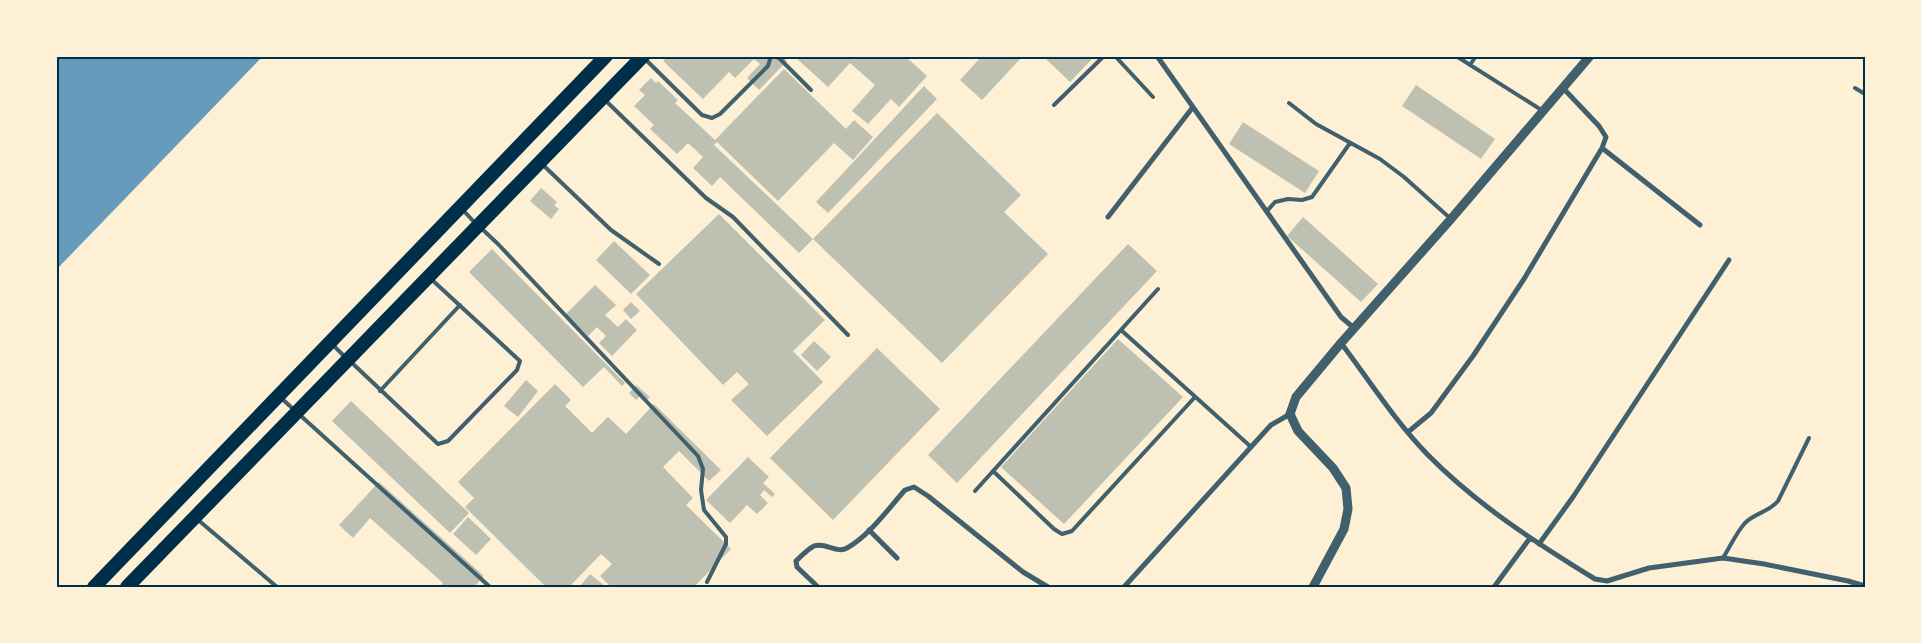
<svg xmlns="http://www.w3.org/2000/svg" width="1921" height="643" viewBox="0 0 1921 643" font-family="'Times New Roman',serif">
  <rect width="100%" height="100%" fill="#fdf0d5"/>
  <path fill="#669bbc" d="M56,56H263L56,270Z"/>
  <path fill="#bec0b2" d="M668,56H783L787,61L759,90L747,78L760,64L754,59L735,78L729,72L703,99L663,61Z
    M794,56H905L927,76L899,107L891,99L868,124L852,111L875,85L850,63L828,87Z
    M982,56H1023L982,100L960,80Z
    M1043,56H1089L1092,59L1070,82Z
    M784,69L846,129L854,120L873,137L853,160L834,143L778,201L717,142L714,145L813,239L937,113L1021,195L1004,212L1048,254L942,363L813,239L799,253L720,177L712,186L693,168L703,157L688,143L677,154L650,129L654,125L634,106L645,95L639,90L651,78L656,83L658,81L678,100L675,103L715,140Z
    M1416,85L1495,139L1481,159L1402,106Z
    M924,86L937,99L828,213L816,202Z
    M1243,122L1319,171L1305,193L1229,144Z
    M541,188L557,202L554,205L559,209L551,219L530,201Z
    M719,214L825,320L793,351L823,382L767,436L731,400L749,384L737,372L723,385L636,294Z
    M1303,217L1378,284L1361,302L1287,236Z
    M614,241L650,275L631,294L596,260Z
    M1128,244L1157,271L957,483L928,455Z
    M492,249L625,383L622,386L604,367L583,387L469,272Z
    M595,285L616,305L605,315L618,327L626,319L637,330L612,356L599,343L606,336L597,327L588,336L566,314Z
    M631,302L640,311L631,319L623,310Z
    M1118,339L1183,397L1064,524L1001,467Z
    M814,341L831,357L817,371L801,355Z
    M877,348L940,409L833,520L770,458Z
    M526,380L538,391L518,417L504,406Z
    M555,384L571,400L565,406L592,433L608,417L626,434L654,404L721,470L709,481L679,451L663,467L693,498L686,505L731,549L694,587H611L600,576L612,564L601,554L569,587H546L465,507L474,498L458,482Z
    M636,385L650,397L646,401L640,396L636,400L629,393Z
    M351,401L469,513L450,533L332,421Z
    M748,457L769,477L763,483L775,494L772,497L764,490L760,495L768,503L757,514L747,505L730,523L706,500Z
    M379,482L484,576L474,587H440L443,583L370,518L353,538L339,525Z
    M468,517L491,539L476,555L453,534Z
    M590,574L606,587H579Z"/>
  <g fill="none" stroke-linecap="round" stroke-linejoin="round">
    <path stroke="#3f606c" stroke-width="4" d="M773,56L779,58L811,90
      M1115,56L1153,97
      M1456,56L1543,111
      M645,59L702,115L712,118L720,114L768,66L771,56
      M1470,65L1476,56
      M1855,88L1865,94
      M605,100L706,198L733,217L848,335
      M1289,103L1316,124L1380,159L1404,177L1451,219
      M1054,105L1104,56
      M543,165L611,230L659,264
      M462,209L476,224
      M1267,211L1275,202L1288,199L1302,200L1312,197L1350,143
      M481,228L498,244L698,456L703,469L701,490L704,510L726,537V544L707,582
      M1121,330L1250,446
      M333,345L346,358
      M351,362L438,444L448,441L517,370L520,361L430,278
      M380,391L460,305
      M280,397L490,587
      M993,471L1054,529L1062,534L1072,531L1195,397
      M975,491L1158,289
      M197,519L277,587
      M1723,558C1730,547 1736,533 1745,523C1755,513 1769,512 1778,501L1809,438"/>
    <path stroke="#3f606c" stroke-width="5" d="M1157,56L1341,317L1354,328
      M1602,148L1700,225
      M1108,217L1193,107
      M1341,343C1369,380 1395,421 1427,454C1477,505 1535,542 1595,579L1607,581L1649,568L1723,558L1764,564L1848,581L1865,586
      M1408,432L1431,413L1473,356L1524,279L1602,148L1606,137L1599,126L1563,88
      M869,530L897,558
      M1539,544L1573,497L1729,260
      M818,587L797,567L796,561C801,556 808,549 814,546C826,542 837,554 847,548C868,537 889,508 905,490L914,487L928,496L1023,572L1048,587
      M1124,587L1271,425L1290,414
      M1494,587L1530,538"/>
    <path stroke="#3f606c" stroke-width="9" d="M1313,587L1344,529L1348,509L1346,488L1333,468L1298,431L1290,414L1296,397L1341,343L1451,219L1590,56"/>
    <path stroke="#003049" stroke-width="14" d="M94,587L606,56
      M127,587L643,56"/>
  </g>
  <rect width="1921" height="643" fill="none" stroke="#fdf0d5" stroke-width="115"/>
  <rect x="58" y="58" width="1806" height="528" fill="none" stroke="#003049" stroke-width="2"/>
</svg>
